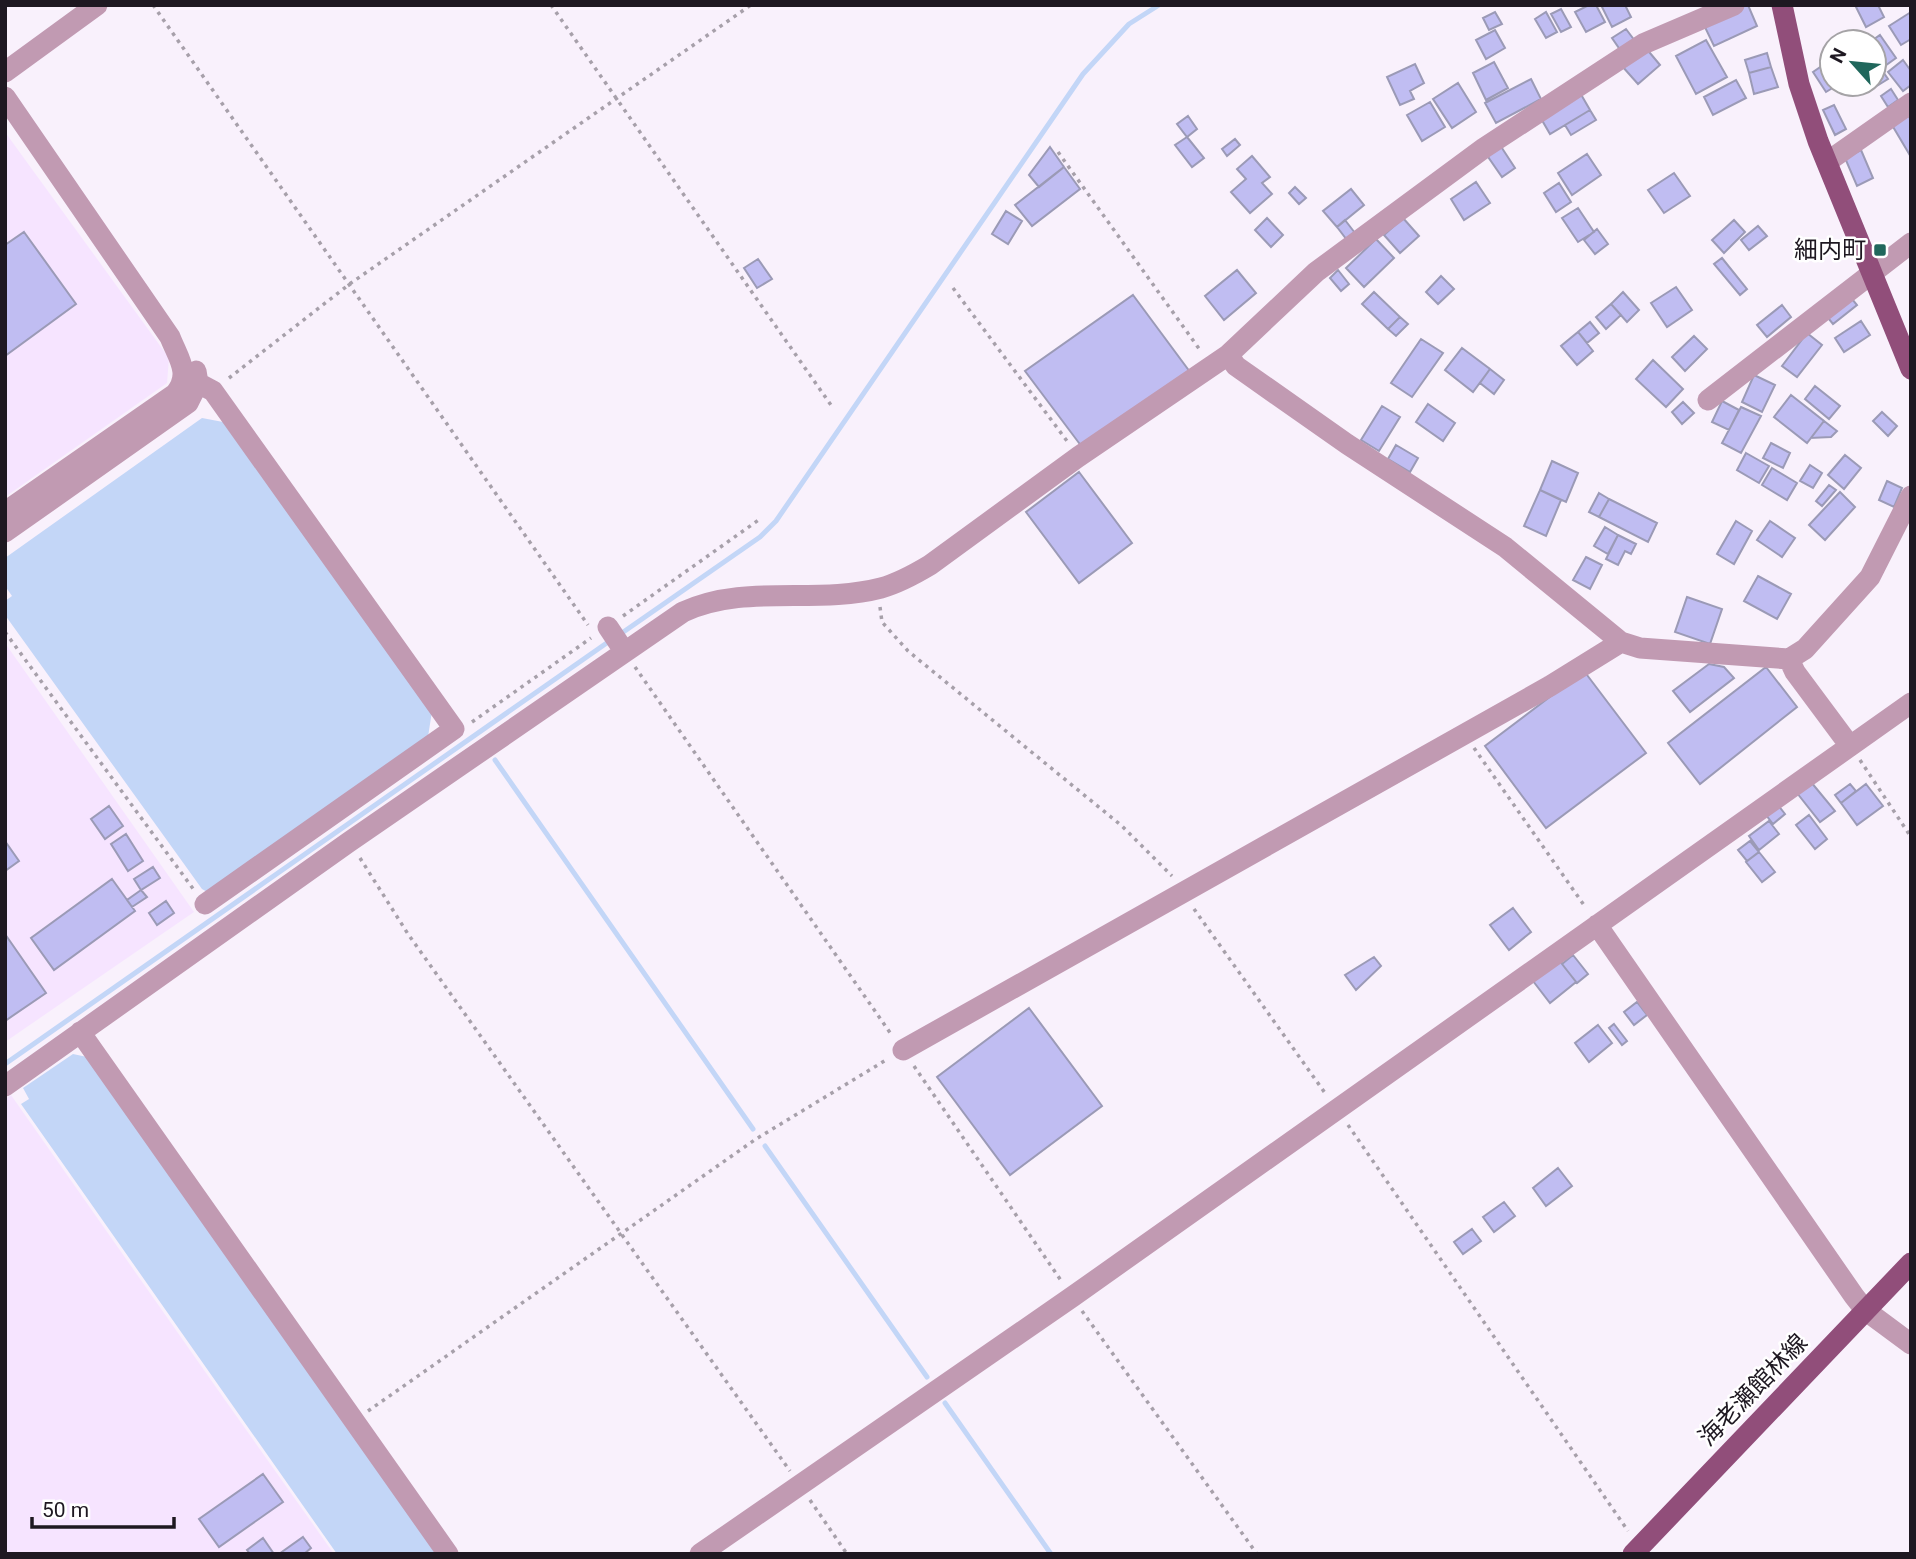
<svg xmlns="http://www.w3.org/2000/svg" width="1916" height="1559" viewBox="0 0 1916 1559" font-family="Roboto,'Noto Sans JP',sans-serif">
  <rect width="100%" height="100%" fill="#f9f1fc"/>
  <path fill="#f6e4ff" d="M5,132L169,358L167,383L5,497Z
    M5,643L194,912L5,1042Z
    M11,1095L225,1400L334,1554H5V1099Z"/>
  <path fill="#c3d6f7" d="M202,418L223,422L432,711L428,737L209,893L202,889L5,615V601L12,596L5,586V558Z
    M73,1054L87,1057L437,1554H337L21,1104L29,1099L23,1088Z"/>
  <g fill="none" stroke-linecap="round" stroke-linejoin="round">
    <path stroke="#c3d6f7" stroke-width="5" d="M619,635L760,537L776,521L1083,74L1129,24L1159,5
      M495,760L753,1129
      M5,1064L611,640
      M765,1146L927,1377
      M945,1403L1051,1554"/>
  </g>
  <path fill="#c0bdf2" stroke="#9b9ab6" stroke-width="2" d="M1589,5H1596L1605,22L1586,32L1575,12Z
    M1601,5H1625L1631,17L1612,27Z
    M1742,5H1748L1757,26L1714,46L1703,23Z
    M1855,5H1878L1884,17L1866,27Z
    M1561,9L1571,27L1561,32L1551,14Z
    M1495,12L1502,24L1489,30L1483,18Z
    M1546,12L1557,32L1546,38L1535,19Z
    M1911,12V39L1901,45L1889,26Z
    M1626,29L1635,41L1621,51L1612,38Z
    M1495,30L1505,48L1486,59L1476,40Z
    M1880,35L1896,58L1882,68L1874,56V42H1870Z
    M1706,40L1727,77L1696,94L1676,56Z
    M1645,47L1660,65L1638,84L1622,66Z
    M1767,53L1771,67L1749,73L1745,60Z
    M1832,59V84H1839L1826,92L1813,72Z
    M1903,60L1911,71V85L1903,91L1888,72Z
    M1494,62L1508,88L1486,100L1473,73Z
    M1877,63L1888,79L1875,87L1874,65Z
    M1415,64L1424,83L1410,91L1414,99L1400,105L1387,77Z
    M1771,67L1778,87L1754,94L1749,73Z
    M1531,79L1541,99L1496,123L1485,103Z
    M1736,80L1746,98L1713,115L1704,97Z
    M1458,83L1476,112L1452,128L1433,99Z
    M1891,89L1898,100L1888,107L1881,96Z
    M1579,91L1590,110L1550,134L1539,115Z
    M1430,102L1445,127L1422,141L1407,115Z
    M1834,105L1846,129L1835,135L1823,110Z
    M1590,110L1596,120L1571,135L1565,125Z
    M1908,115L1911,120V157L1892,125Z
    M1188,116L1197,129L1187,137L1177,124Z
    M1187,137L1204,158L1192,167L1175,145Z
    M1235,139L1240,145L1227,156L1222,149Z
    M1498,142L1515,168L1502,177L1484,151Z
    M1050,147L1064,167L1039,187L1029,175Z
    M1861,150L1873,178L1857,186L1845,158Z
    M1587,154L1601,175L1572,195L1558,173Z
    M1252,156L1270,177L1262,183L1272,194L1250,213L1231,192L1246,179L1237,169Z
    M1064,167L1080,189L1032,226L1015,205Z
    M1674,173L1690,196L1664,213L1648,190Z
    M1476,182L1490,203L1464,220L1451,199Z
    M1559,183L1571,202L1556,212L1544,193Z
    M1295,187L1306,198L1299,204L1289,193Z
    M1351,189L1364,205L1337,227L1323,211Z
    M1578,208L1594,232L1578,242L1562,218Z
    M1006,211L1022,221L1008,244L992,234Z
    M1267,218L1283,235L1271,247L1255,230Z
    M1403,218L1419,236L1400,253L1384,235Z
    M1345,220L1355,233L1347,240L1337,227Z
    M1734,220L1745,232L1724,253L1712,240Z
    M1758,226L1767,236L1749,250L1741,240Z
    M1597,229L1608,244L1595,254L1584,240Z
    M24,232L76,304L5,356V245Z
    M1376,239L1394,258L1364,287L1346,268Z
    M1722,258L1747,289L1740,295L1714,264Z
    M758,259L772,279L757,288L744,268Z
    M1237,270L1256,293L1224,320L1205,296Z
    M1338,270L1349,284L1341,291L1330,278Z
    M1441,276L1454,289L1438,304L1426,292Z
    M1676,287L1692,310L1667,327L1651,303Z
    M1374,292L1400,317L1388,329L1362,304Z
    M1623,292L1639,310L1627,322L1611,304Z
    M1848,294L1857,305L1833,324L1824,313Z
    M1133,295L1190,372L1082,447L1025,371Z
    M1611,304L1621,315L1606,329L1596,317Z
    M1782,305L1791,317L1767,337L1757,325Z
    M1400,317L1408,324L1396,336L1388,329Z
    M1861,321L1870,335L1844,352L1835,338Z
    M1590,322L1599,333L1587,343L1578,332Z
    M1578,332L1593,351L1577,365L1561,346Z
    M1807,333L1822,345L1797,377L1782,366Z
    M1694,336L1707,349L1685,371L1672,357Z
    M1421,339L1443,353L1412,397L1391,383Z
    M1462,348L1490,369L1473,392L1445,370Z
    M1653,360L1683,389L1666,407L1636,379Z
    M1490,369L1504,380L1494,394L1480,383Z
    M1754,375L1775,385L1762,412L1742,402Z
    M1815,386L1840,406L1829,419L1805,399Z
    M1791,395L1824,421L1807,443L1774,417Z
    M1722,401L1739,410L1729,430L1712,422Z
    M1683,402L1694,413L1682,424L1672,412Z
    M1428,404L1455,423L1443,441L1416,422Z
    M1382,406L1400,417L1379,451L1361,440Z
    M1741,407L1761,416L1741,453L1722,443Z
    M1882,412L1897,426L1888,436L1873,421Z
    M1824,421L1837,431L1831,437L1811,438Z
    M1771,443L1790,453L1783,468L1763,458Z
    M1396,445L1418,458L1410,472L1388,459Z
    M1746,453L1769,466L1759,483L1737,470Z
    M1845,455L1861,468L1844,489L1828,475Z
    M1552,461L1578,473L1566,502L1540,490Z
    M1810,465L1822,473L1813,488L1800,481Z
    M1772,468L1797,483L1787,500L1762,485Z
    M1079,472L1132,543L1079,583L1026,512Z
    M1887,481L1902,488L1894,507L1879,500Z
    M1829,485L1836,490L1822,506L1816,501Z
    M1540,490L1561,500L1546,536L1524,526Z
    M1840,492L1855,507L1825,540L1809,525Z
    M1599,493L1609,499L1599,517L1589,512Z
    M1609,499L1657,523L1648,542L1599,517Z
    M1736,521L1752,531L1734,564L1717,554Z
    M1770,521L1795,538L1782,557L1757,540Z
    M1605,527L1618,535L1608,554L1594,546Z
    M1618,535L1636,544L1631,554L1625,551L1618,565L1606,559Z
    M1586,557L1602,565L1590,589L1573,580Z
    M1758,576L1791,594L1777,619L1744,601Z
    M1687,597L1722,609L1710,644L1675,632Z
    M1709,664L1724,667L1734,678L1690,712L1673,691Z
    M1766,667L1797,707L1700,784L1668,743Z
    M1584,671L1646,753L1546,828L1485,746Z
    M1811,782L1835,811L1820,822L1797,793Z
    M1850,784L1856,791L1841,803L1835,795Z
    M1866,784L1883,806L1857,825L1841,803Z
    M1778,805L1785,814L1773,824L1766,815Z
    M109,806L123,826L105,839L91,819Z
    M1809,815L1827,839L1815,849L1796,825Z
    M1769,821L1779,834L1759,850L1749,836Z
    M126,834L143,861L128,871L111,844Z
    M5,841L19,861L5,871Z
    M1750,841L1759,852L1747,861L1738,850Z
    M1759,852L1775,872L1762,882L1746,862Z
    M153,867L160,878L141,890L134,879Z
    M112,879L135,911L54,970L31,938Z
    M141,890L147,897L132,907L127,900Z
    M166,901L174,913L157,925L149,913Z
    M1513,908L1531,932L1509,950L1490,925Z
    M5,934L46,993L5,1021Z
    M1573,955L1588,974L1577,983L1562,964Z
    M1374,957L1381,966L1356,990L1345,975Z
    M1559,960L1576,982L1550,1003L1533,981Z
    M1637,1002L1647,1015L1634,1025L1624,1012Z
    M1029,1008L1102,1106L1010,1175L937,1077Z
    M1614,1024L1627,1041L1622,1045L1609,1028Z
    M1598,1025L1612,1043L1589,1062L1575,1043Z
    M1558,1168L1572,1186L1546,1206L1533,1188Z
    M1504,1202L1515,1216L1494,1232L1483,1217Z
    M1472,1229L1481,1241L1463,1254L1454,1242Z
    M263,1474L283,1502L219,1547L199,1519Z
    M303,1537L311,1548L304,1554H279Z
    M263,1538L274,1554H250L247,1550Z"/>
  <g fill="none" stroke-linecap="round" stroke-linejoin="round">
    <path stroke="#a7a0aa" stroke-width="3.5" stroke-dasharray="3.5 5" stroke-linecap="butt" d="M153,5L588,625
      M551,5L833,408
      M1058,152L1200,350
      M953,288L1067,441
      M229,378L351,283L751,5
      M880,607L882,622L908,651L1122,826L1172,876
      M623,616L760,519
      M5,632L194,890
      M635,667L891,1034
      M472,722L591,638
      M1474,748L1586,908
      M1860,760L1911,837
      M360,858L408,934L790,1471
      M1194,909L1325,1093
      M914,1066L1062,1282
      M1348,1125L1628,1531
      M1082,1311L1257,1554
      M368,1411L756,1139L886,1060
      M810,1500L847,1554"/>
    <path stroke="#c19ab2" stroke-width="21" d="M5,72L97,5
      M5,97L170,337C178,358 192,374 175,394L5,512
      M1827,162L1911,103
      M1228,355L1236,366L1347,444L1505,547L1621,642L1640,648L1789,659L1805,649L1870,577L1911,496
      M198,383L213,391L454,729L205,904
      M1708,400L1911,243
      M5,532L188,403L198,383L196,371
      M608,627L624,651
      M1789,659L1795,672L1850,746
      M1597,925L1854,1296L1865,1310L1911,1344
      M80,1032L448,1554
      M903,1050L1550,686L1621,642
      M5,1086L349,842L683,612C745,583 816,605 881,588C899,583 915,574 930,565L1078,457L1228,355L1316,272L1484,148L1643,44L1734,5
      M700,1554L1072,1297L1911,703"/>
    <path stroke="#914e7a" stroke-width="21" d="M1782,5L1799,84L1818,141L1911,369
      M1633,1554L1911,1263"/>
  </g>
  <rect fill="#20675c" stroke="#fff" stroke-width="2.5" x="1873" y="243" width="14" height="14" rx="3.5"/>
  <g text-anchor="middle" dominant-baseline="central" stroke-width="5" stroke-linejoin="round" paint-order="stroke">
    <g font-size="24" fill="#1e1821" stroke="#fff" text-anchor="end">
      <text x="1866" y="250">細内町</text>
    </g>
    <g font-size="24" fill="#1e1821" stroke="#fff">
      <text transform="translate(1753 1390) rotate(-46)">海老瀬館林線</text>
    </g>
  </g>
  <rect width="1916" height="1559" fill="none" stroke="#1e1821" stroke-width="14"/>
  <g transform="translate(1853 63) rotate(297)"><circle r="33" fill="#ffffff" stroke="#a5a3a6" stroke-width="2"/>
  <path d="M0-5L12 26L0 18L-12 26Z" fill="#20675c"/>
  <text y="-10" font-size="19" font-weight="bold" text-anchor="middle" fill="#1e1821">N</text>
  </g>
  <path d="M32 1517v10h142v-10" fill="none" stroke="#1e1821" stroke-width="3.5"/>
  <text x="42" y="1517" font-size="21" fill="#1e1821" stroke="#ffffff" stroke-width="5" paint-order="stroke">50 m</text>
</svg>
